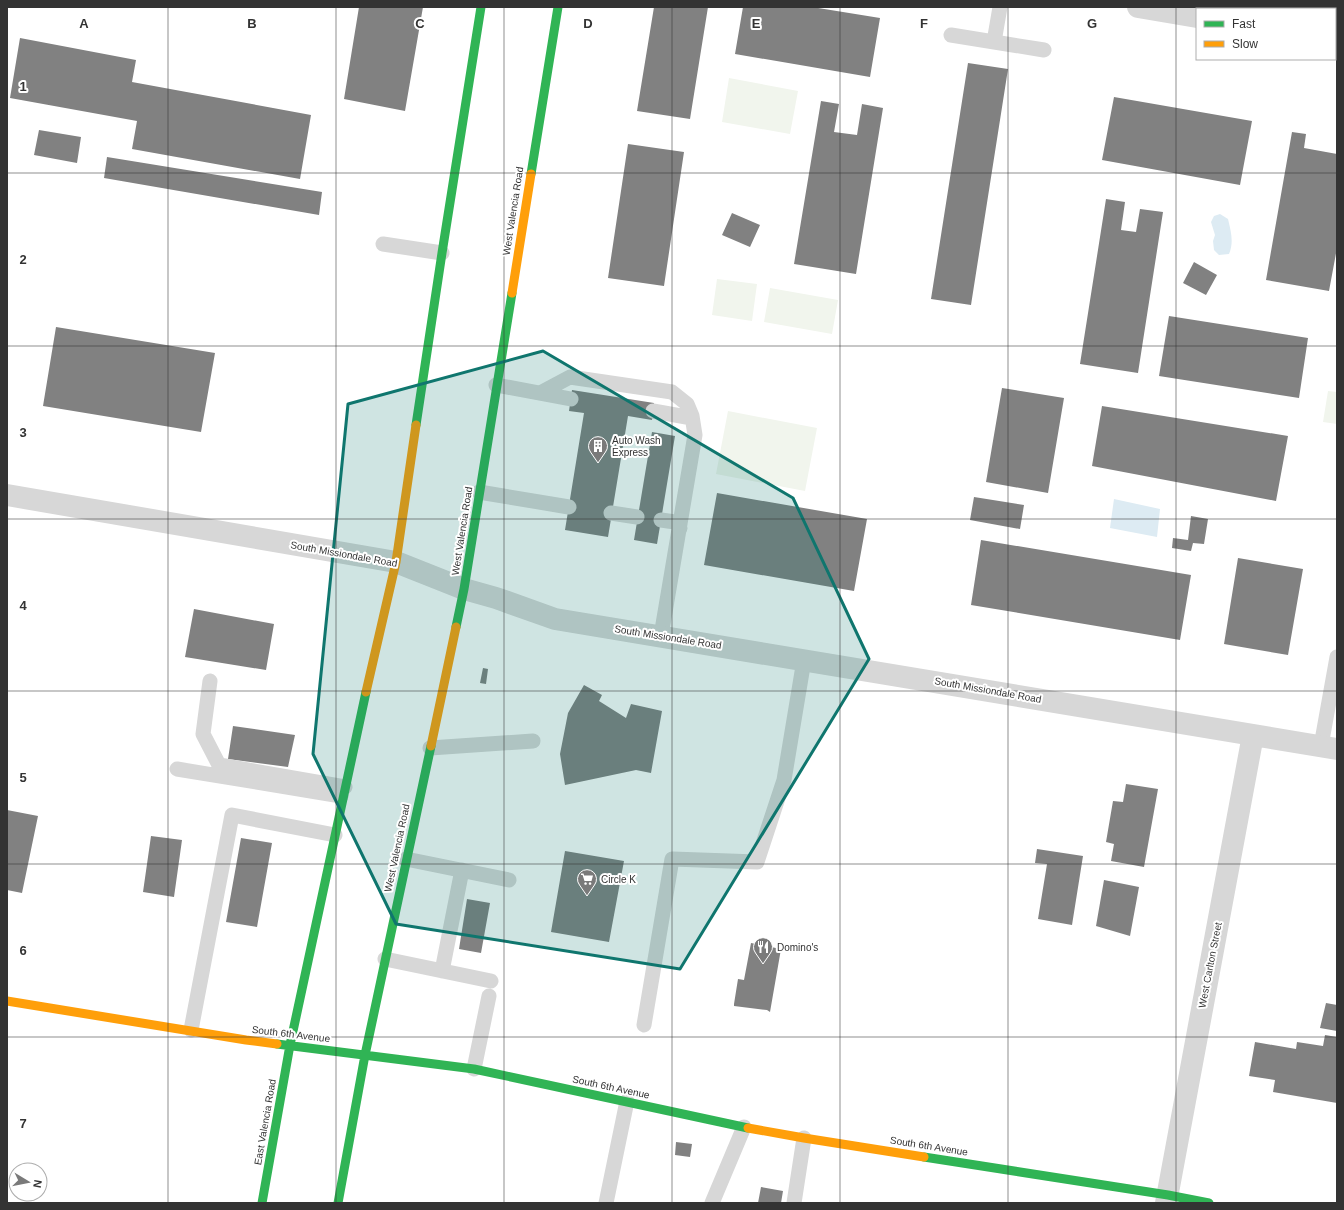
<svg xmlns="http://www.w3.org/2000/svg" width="1344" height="1210" viewBox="0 0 1344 1210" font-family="Helvetica,sans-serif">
  <rect width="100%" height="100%" fill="#fff"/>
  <path fill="#f1f5ed" d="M729,78L798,91L790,134L722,122Z
    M717,279L757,284L752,321L712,315Z
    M770,288L838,300L832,334L764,322Z
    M1328,391L1337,392V424L1323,422Z
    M728,411L817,428L805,491L716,474Z"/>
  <path fill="#ddebf3" d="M1220,214L1228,219C1231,232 1234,242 1229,254L1219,255L1214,250L1213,241L1215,235L1211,222L1214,216Z
    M1114,499L1160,509L1157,537L1110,528Z"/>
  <path fill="#818181" d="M359,7H423L405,111L344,99Z
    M654,7H708L690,119L637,111Z
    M743,7H812L880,18L870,77L735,54Z
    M20,38L136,60L132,82L311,115L300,179L132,149L137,121L10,98Z
    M968,63L1008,69L971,305L931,299Z
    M1114,97L1252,121L1240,185L1102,160Z
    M821,101L839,104L834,132L857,135L862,104L883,108L856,274L794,264Z
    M39,130L81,137L77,163L34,155Z
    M1292,132L1306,134L1304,148L1337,154V248L1329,291L1266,280Z
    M628,144L684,152L664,286L608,278Z
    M107,157L322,192L319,215L104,178Z
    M1106,199L1125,202L1121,230L1136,232L1140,209L1163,212L1138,373L1080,364Z
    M732,213L760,225L750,247L722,235Z
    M1194,262L1217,275L1206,295L1183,283Z
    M1169,316L1308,338L1299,398L1159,376Z
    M56,327L215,353L201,432L43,406Z
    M1002,388L1064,398L1048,493L986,482Z
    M572,390L654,403L652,420L628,416L608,537L565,530L584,413L569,411Z
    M1102,406L1288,436L1276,501L1092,466Z
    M652,432L675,436L657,544L634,540Z
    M717,493L867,519L854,591L704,565Z
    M974,497L1024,505L1020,529L970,520Z
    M1191,516L1208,519L1204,544L1193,543L1191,551L1172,548L1173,538L1188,540Z
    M981,540L1191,575L1180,640L971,605Z
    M1238,558L1303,569L1288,655L1224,644Z
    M194,609L274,624L266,670L185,657Z
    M483,668L488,669L486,684L480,683Z
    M584,685L602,695L599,701L626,718L631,704L662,711L651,773L636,770L565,785L560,754L568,713Z
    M233,726L295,735L288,767L228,759Z
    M1126,784L1158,789L1144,867L1111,861L1114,844L1106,842L1113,801L1123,802Z
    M7,810L38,816L22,893L7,890Z
    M151,836L182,840L174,897L143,892Z
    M241,838L272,843L257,927L226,922Z
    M1037,849L1083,856L1072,925L1038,919L1047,864L1035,863Z
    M565,851L624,861L609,942L551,932Z
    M1104,880L1139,887L1130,936L1096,926Z
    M467,899L490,903L481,953L459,949Z
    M751,943L781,949L770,1012L767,1010L734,1006V1004L738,979L744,980Z
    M1326,1003L1337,1005V1031L1320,1028Z
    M1325,1035L1337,1037V1103L1273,1092L1275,1080L1249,1076L1255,1042L1296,1049L1297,1042L1323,1046Z
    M676,1142L692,1144L690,1157L675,1155Z
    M761,1187L783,1191L781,1203H758Z"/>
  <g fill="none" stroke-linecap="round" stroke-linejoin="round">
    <path stroke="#d7d7d7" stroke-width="15" d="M951,35L1044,50
      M994,42L1000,7
      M383,244L442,253
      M496,385L571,399
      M540,393L570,377L672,392L687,404L692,416L695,435L661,636
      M653,411L692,418
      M479,492L569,507
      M611,513L637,517
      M661,520L675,522L680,528
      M210,681L203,734L219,765L345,787
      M1321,746L1337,657
      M430,748L533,741
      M177,769L341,796
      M406,859L509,880
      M385,959L491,981
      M442,971L462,870
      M644,1025L672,859L757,862L784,780L804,660
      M191,1030L232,815L335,835
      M474,1069L489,996
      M606,1203L627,1101
      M712,1203L744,1127
      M794,1203L804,1138"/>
    <path stroke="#d7d7d7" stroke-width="22" d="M1138,7L1197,17
      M7,495L396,562L464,589L496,598L555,619L1337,749
      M1166,1203L1253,735"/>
    <path stroke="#30b455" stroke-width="9" d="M531,174L558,7
      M416,425L442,253L481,7
      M456,627L464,589L512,293
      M277,1044L474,1069L748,1128
      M924,1157L1168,1195L1209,1203
      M262,1203L290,1045L366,692
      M338,1203L365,1055L431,746"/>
    <path stroke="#ff9f0a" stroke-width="9" d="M512,293L531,174
      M366,692L396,562L416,425
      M431,746L456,627
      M7,1001L246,1040L277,1044
      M748,1128L804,1138L924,1157"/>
  </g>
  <path fill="#0f766e" fill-opacity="0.2" stroke="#0f766e" stroke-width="3" stroke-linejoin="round" d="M543,351L793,498L869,659L680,969L396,924L313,754L348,404Z"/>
  <path fill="none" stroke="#333" stroke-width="1" stroke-opacity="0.55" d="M168,7V1203M336,7V1203M504,7V1203M672,7V1203M840,7V1203M1008,7V1203M1176,7V1203M7,173H1337M7,346H1337M7,519H1337M7,691H1337M7,864H1337M7,1037H1337"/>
  <defs>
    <symbol id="building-pin" viewBox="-11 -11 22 30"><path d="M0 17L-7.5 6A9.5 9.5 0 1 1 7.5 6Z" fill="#7a7a7a" stroke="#fff"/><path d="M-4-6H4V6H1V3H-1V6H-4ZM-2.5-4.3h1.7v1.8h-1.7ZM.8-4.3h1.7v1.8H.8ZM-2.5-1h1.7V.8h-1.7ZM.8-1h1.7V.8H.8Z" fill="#fff"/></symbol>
    <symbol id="supermarket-pin" viewBox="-11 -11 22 30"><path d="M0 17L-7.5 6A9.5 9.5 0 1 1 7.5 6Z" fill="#7a7a7a" stroke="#fff"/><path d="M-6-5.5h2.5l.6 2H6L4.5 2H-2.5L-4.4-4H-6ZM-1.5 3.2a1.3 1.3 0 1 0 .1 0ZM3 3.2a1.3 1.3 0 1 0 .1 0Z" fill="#fff"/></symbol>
    <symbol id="restaurant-pin" viewBox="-11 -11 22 30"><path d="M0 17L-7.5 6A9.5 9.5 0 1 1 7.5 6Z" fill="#7a7a7a" stroke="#fff"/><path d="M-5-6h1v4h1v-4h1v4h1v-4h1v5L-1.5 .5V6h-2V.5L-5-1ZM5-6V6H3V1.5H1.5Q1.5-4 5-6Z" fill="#fff"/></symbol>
  </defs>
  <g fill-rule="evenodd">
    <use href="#building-pin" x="587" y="435" width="22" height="30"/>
    <use href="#supermarket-pin" x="576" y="868" width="22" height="30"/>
    <use href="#restaurant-pin" x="752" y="936" width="22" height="30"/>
  </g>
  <g text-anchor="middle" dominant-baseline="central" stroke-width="4" stroke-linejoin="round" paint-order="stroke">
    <g font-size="10" fill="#333" stroke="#fff">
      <text transform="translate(513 211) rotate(-81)">West Valencia Road</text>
      <text transform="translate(462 531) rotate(-81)">West Valencia Road</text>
      <text transform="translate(344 554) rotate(10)">South Missiondale Road</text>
      <text transform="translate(668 637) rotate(9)">South Missiondale Road</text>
      <text transform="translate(988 690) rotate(10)">South Missiondale Road</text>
      <text transform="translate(397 848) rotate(-78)">West Valencia Road</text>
      <text transform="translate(1210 965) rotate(-79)">West Carlton Street</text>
      <text transform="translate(291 1034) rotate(7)">South 6th Avenue</text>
      <text transform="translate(611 1087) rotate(12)">South 6th Avenue</text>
      <text transform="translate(265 1122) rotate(-80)">East Valencia Road</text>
      <text transform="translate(929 1146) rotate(9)">South 6th Avenue</text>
    </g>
    <g font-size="10" fill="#333" stroke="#fff" text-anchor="start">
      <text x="612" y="440">Auto Wash<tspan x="612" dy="12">Express</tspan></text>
      <text x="601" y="879">Circle K</text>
      <text x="777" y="947">Domino's</text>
    </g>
  </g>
  <g font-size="13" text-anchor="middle" font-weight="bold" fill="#333" stroke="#fff" stroke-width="4" stroke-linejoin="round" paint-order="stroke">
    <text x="84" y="28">A</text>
    <text x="252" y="28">B</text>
    <text x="420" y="28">C</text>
    <text x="588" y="28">D</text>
    <text x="756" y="28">E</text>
    <text x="924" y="28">F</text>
    <text x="1092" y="28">G</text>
    <text x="23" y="91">1</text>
    <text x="23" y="264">2</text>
    <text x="23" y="437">3</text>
    <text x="23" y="610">4</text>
    <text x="23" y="782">5</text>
    <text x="23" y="955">6</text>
    <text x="23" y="1128">7</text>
  </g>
  <rect width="1344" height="1210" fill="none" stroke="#333333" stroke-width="16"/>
  <rect x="1196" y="8" width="140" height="52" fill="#ffffff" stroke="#adadad"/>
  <rect x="1204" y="21" width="20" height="6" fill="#30b455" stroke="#adadad"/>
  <text x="1232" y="28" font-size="12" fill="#333333">Fast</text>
  <rect x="1204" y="41" width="20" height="6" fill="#ff9f0a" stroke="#adadad"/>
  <text x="1232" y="48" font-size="12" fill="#333333">Slow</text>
  <g transform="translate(28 1182) rotate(100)"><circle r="19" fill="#ffffff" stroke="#adadad"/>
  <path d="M0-3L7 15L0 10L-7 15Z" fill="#7a7a7a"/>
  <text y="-6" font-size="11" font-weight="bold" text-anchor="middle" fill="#333333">N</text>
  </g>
</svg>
